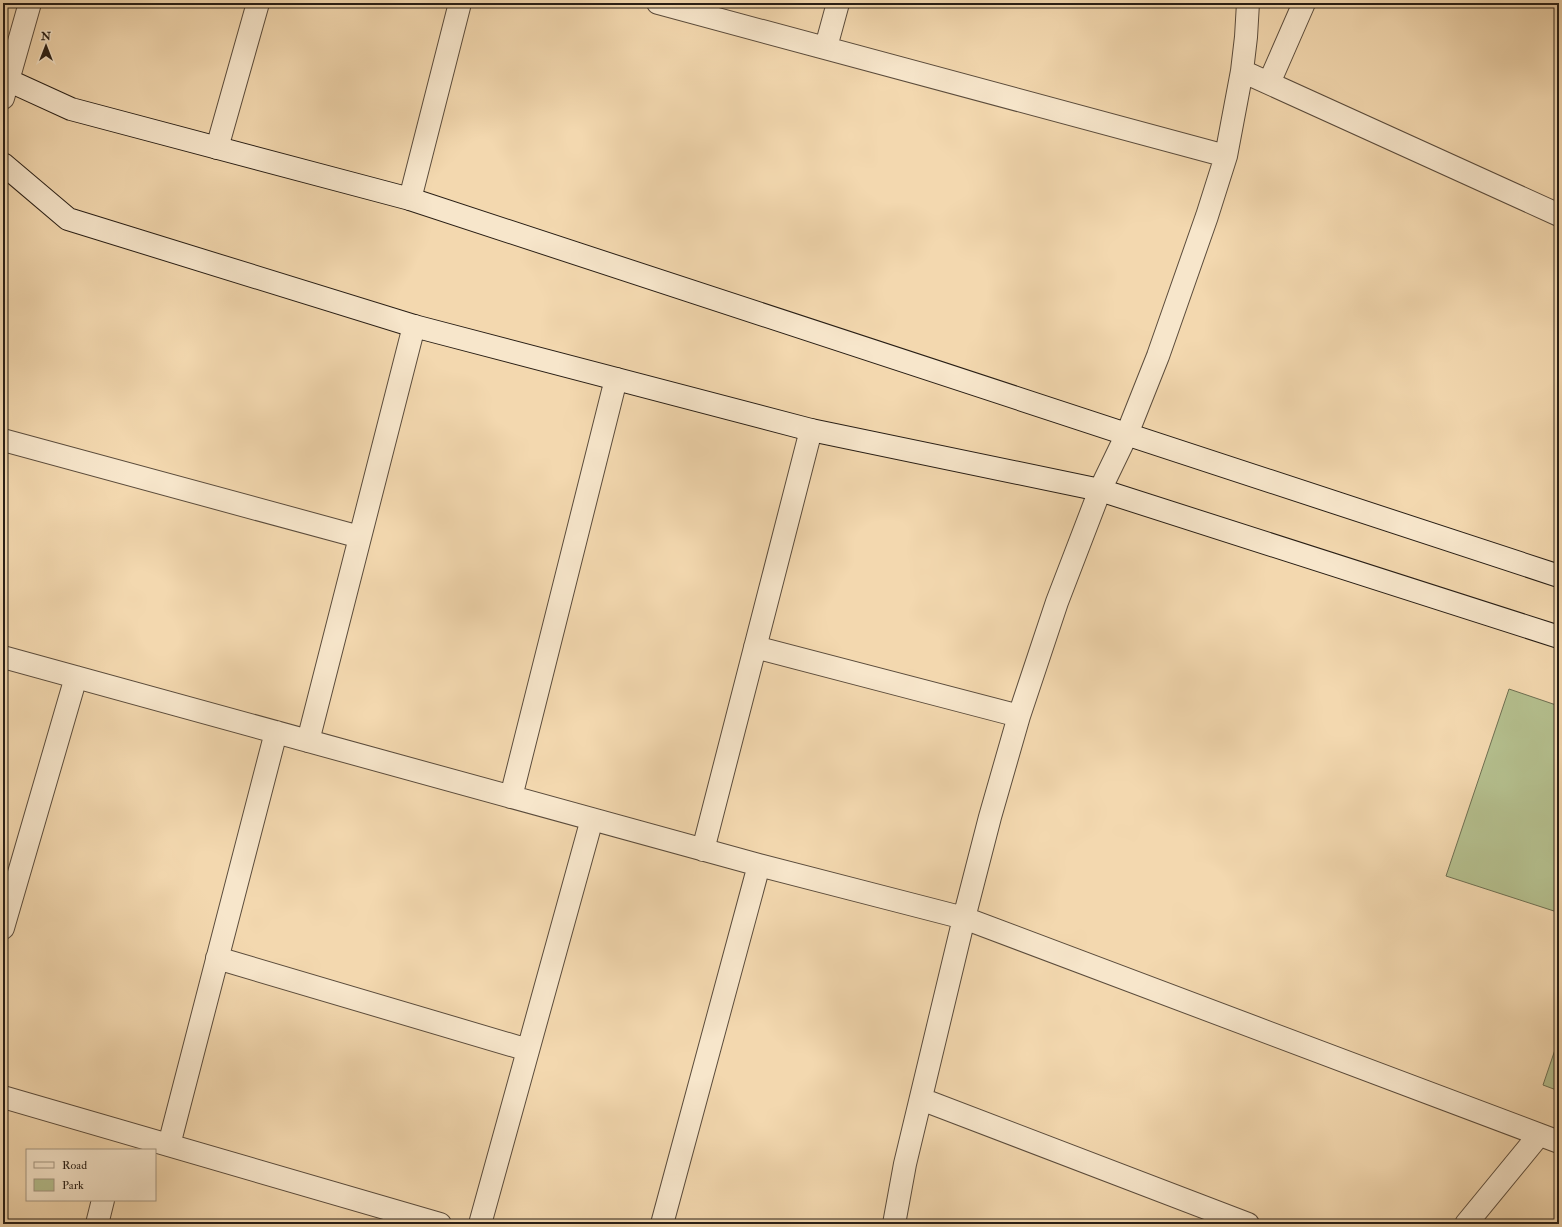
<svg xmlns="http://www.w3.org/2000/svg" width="1562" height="1227" viewBox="0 0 1562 1227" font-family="'IM FELL Double Pica',serif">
  <rect width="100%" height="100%" fill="#f3d8af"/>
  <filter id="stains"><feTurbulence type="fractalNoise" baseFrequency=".005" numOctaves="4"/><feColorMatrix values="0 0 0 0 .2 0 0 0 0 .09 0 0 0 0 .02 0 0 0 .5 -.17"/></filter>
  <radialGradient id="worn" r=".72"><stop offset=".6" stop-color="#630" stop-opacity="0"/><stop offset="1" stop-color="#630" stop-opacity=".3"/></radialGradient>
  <path fill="#b5c08f" stroke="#6e6f52" d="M1509,689L1559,706V907L1557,912L1446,876Z
    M1559,1038V1091L1543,1085Z"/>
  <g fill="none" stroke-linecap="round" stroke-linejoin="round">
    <defs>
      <path id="street" d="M658,3L1226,156
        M826,47L838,3
        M1242,71L1559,215
        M1269,83L1304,3
        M3,98L30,3
        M217,148L258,3
        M410,199L460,3
        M3,440L360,537
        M755,647L1019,716
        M3,657L759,865L964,918L1559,1142
        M308,741L414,326
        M511,797L616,379
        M703,850L811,430
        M3,928L76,677
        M217,958L528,1050
        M3,1097L440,1224
        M921,1099L1248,1224
        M169,1145L276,732
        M97,1224L103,1200
        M480,1224L592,819
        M662,1224L759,865
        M894,1224L905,1164L964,918L990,817L1019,716L1057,602L1100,490L1127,434L1158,356L1207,216L1226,156L1242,71L1246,37L1248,3
        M1466,1224L1539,1135"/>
      <path id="secondary" d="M3,78L71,109L410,199L1559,576
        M3,164L68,219L414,326L811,430L1100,490L1559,637"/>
    </defs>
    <use href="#street" stroke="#5b4c3c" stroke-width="24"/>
    <use href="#secondary" stroke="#281e15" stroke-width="24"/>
    <use href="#street" stroke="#f7e6cb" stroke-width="22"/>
    <use href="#secondary" stroke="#f7e6cb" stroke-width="22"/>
  </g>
  <rect width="1562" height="1227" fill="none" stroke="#f3d8af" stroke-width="16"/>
  <rect x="4" y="4" width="1554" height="1219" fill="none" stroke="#281e15" stroke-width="2"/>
  <rect x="8" y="8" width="1546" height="1211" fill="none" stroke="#281e15"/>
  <rect x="26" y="1149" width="130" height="52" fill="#f7e6cb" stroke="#a49682"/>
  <rect x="34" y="1162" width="20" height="6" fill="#f7e6cb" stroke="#a49682"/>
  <text x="62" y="1169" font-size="12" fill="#281e15">Road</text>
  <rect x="34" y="1179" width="20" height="12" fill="#b5c08f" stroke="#a49682"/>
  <text x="62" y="1189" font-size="12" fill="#281e15">Park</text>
  <g transform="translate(46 46)" stroke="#f7e6cb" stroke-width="3" paint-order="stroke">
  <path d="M0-3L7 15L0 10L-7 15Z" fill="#281e15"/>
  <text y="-6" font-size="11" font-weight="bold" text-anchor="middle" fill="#281e15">N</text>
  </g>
  <rect width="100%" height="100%" filter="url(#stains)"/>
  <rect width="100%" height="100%" fill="url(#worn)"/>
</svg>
